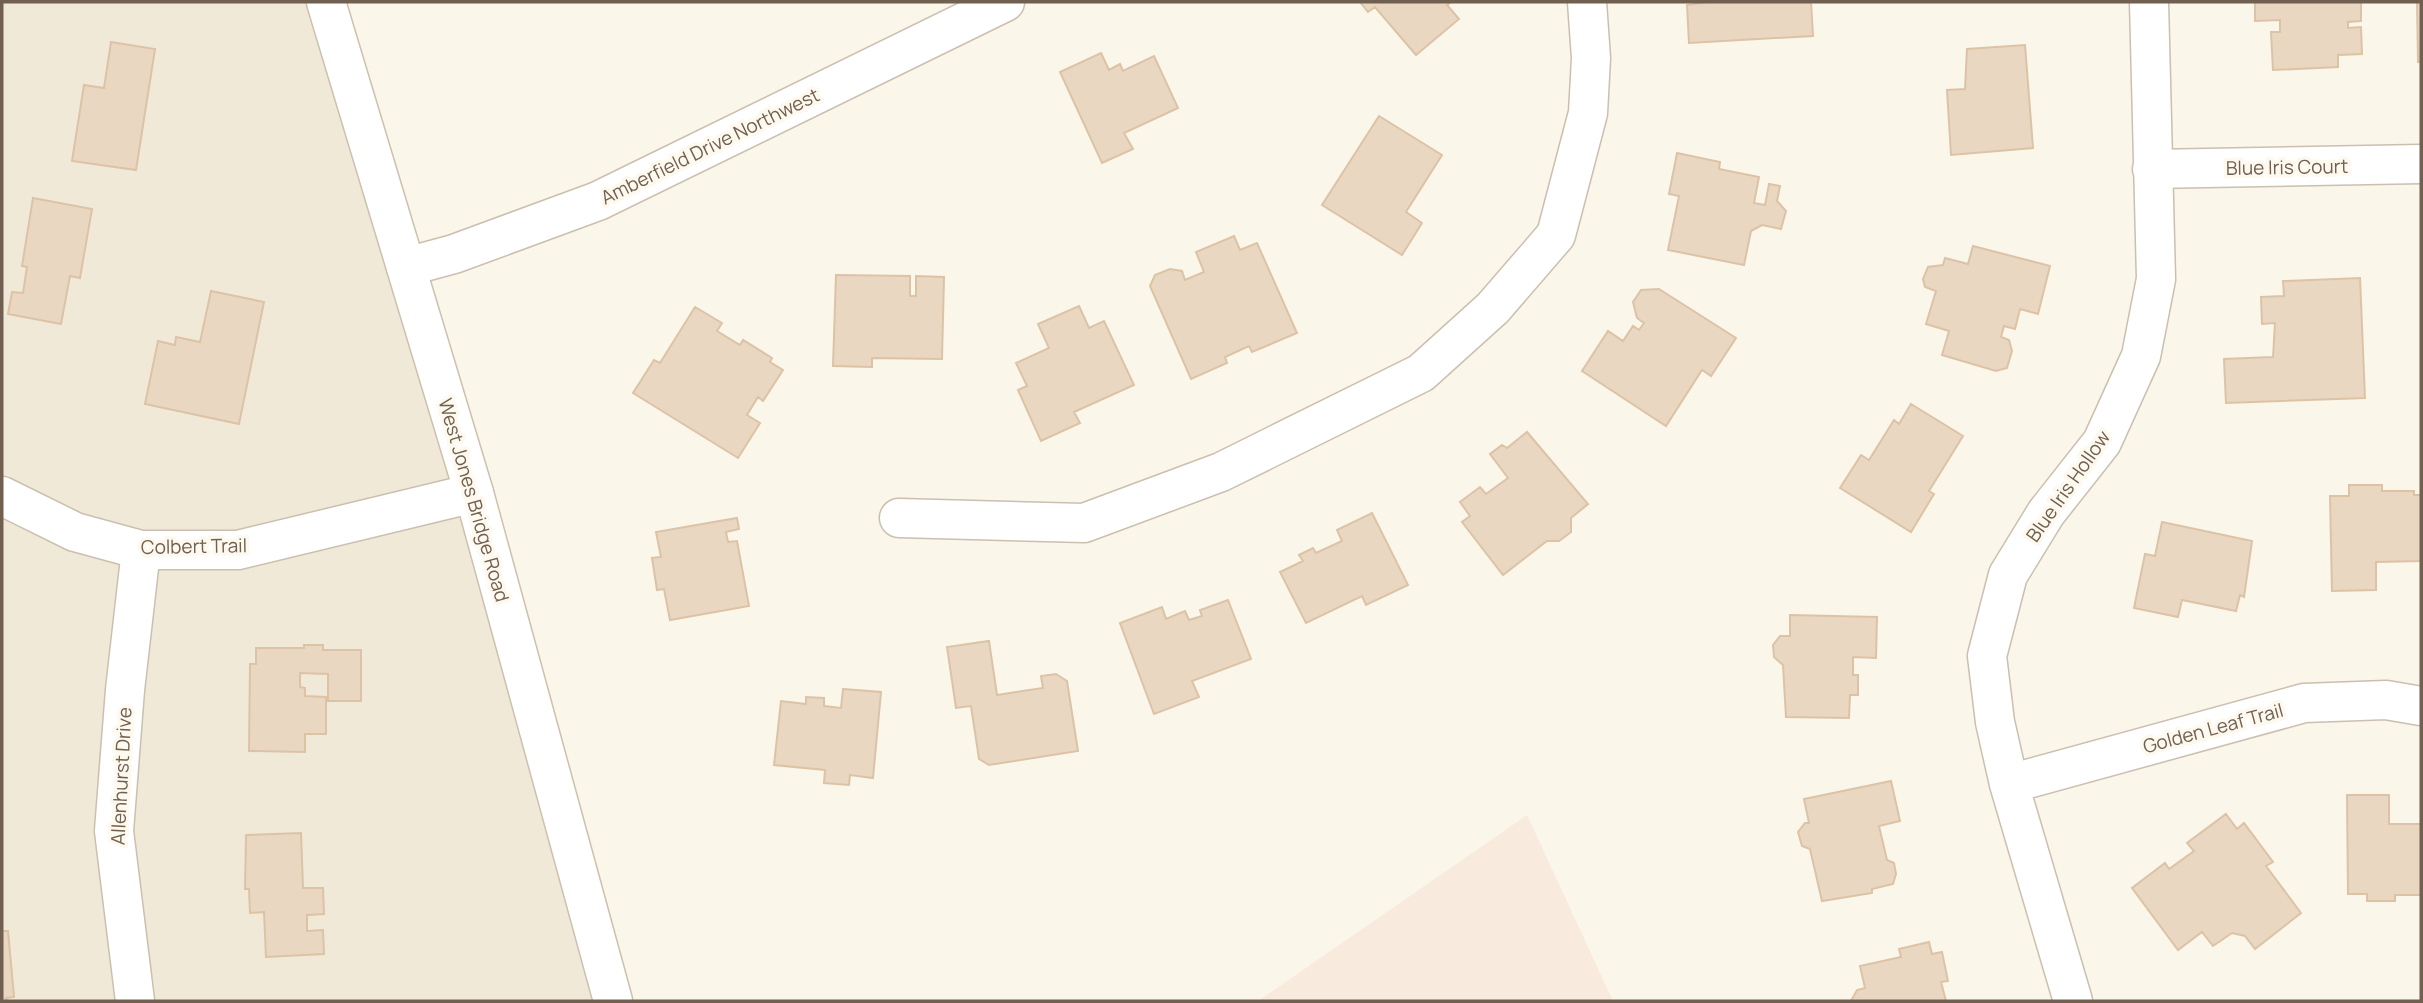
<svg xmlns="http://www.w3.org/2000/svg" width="2423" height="1003" viewBox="0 0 2423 1003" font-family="Manrope,sans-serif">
  <rect width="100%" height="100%" fill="#faf6e9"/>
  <path fill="#f1e9d8" d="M2,2H326L613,1001H2Z"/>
  <path fill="#f9eade" d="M1527,815L1613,1001H1258Z"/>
  <path fill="#ead7c2" stroke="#dcc3a6" stroke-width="2" d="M1360,2H1451L1447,5L1459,19L1416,55L1375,7L1368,12Z
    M1708,2H1811L1813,36L1689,43L1687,5Z
    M2255,2H2361V21L2348,22V28L2361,27L2362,54L2338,55V67L2273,70L2271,32H2280V20L2255,21Z
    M2417,2H2421V62H2418Z
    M111,42L155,49L136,170L72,161L84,85L104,88Z
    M2025,45L2033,148L1951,155L1947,90L1965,89L1967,49Z
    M1101,53L1109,70L1120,64L1123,71L1154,56L1178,108L1124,133L1133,149L1102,163L1060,72Z
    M1379,116L1442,155L1406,212L1422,223L1402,255L1322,205Z
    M1677,153L1720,162L1719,169L1759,177L1754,203L1765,205L1769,184L1780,186L1777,201L1786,211L1781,229L1762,225L1751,231L1744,265L1668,250L1679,196L1669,194Z
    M33,198L92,209L80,278L70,276L61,324L8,314L12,292L23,293L27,267L22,266Z
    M1234,236L1240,250L1257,243L1297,333L1252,352L1249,346L1225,357L1227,363L1191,379L1150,286L1155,275L1170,269L1182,271L1185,280L1204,272L1196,252Z
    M1973,246L2050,266L2038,314L2020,309L2015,329L2004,326L2001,337L2009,340L2012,351L2007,368L1996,371L1942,355L1949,331L1926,324L1936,291L1925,287L1923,279L1928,267L1943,265L1945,258L1968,264Z
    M836,275L910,276V296H916V276L944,277L942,359L872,358V367L833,366Z
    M2360,278L2365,398L2226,403L2224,359L2273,357L2275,323L2262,324L2261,297L2284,296L2283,281Z
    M1659,289L1736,338L1711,376L1702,370L1666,426L1582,371L1608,331L1623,341L1633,326L1639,330L1644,323L1637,318L1633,302L1641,290Z
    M211,291L264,302L239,424L145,404L158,341L175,345L176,337L200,342Z
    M1079,306L1089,328L1104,321L1134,385L1074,412L1080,423L1041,441L1018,390L1027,386L1016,363L1049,348L1038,324Z
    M695,307L722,323L717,331L740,345L743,340L772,358L770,362L783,370L763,401L758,397L747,415L760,423L738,458L633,393L654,360L660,363Z
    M1911,404L1963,436L1929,491L1934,494L1911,532L1840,488L1861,455L1869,460L1894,420L1899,424Z
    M1527,432L1588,504L1571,518V532L1559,541H1547L1503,575L1462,522L1470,516L1460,502L1480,487L1486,494L1508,478L1490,454L1502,445L1507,448Z
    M2349,485H2382V491H2414V495H2421V561L2376,562V590L2332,591L2330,496H2349Z
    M1372,513L1408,585L1366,605L1362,596L1306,623L1280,572L1303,561L1299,555L1313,548L1316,553L1342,541L1337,530Z
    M737,518L739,529L726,532L728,542L737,541L749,606L670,620L664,589L657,590L652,558L661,557L656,532Z
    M2162,522L2252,541L2244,597L2240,595L2236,611L2182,600L2178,617L2134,608L2145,554L2155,556Z
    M1228,600L1251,659L1192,681L1199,697L1154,714L1120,623L1162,607L1166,619L1185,611L1189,620L1202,616L1200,610Z
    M1790,615L1877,617L1876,658L1853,657V675H1858V695H1850L1849,718L1786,717L1783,665L1774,657L1773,645L1780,636H1790Z
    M989,641L997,695L1043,688L1041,676L1056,674L1067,681L1078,751L989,765L979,759L971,706L956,708L947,647Z
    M304,645H323V650H361V701H328V674L300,673V687L305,688V696L326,697V734H305V752L249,751L250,664H256V648H304Z
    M843,689L881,692L873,778L850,775L849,785L824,783L825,770L774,765L781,701L806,704V697L824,698V706L841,708Z
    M1891,781L1900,821L1879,826L1887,860L1894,863L1896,874L1893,884L1872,889V893L1822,901L1810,849L1802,846L1798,832L1805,823H1809L1804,799Z
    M2347,795H2389V824H2421V895H2395V901H2367V894H2348Z
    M2226,814L2237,829L2244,823L2273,862L2266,866L2301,913L2255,949L2245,936L2232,933L2213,946L2202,932L2178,950L2132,888L2165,863L2169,869L2194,851L2187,843Z
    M301,833L303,888H323L324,914L307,915V931L323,930L324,954L266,957L264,912L250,913L249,889H245L246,835Z
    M2,931H8L14,997L6,998L7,1001H2Z
    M1929,942L1932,954L1942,952L1948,981L1941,982L1946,1001H1851L1857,990L1865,988L1860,966L1901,957L1899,949Z"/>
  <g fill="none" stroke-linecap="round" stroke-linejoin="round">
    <defs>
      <path id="street" d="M2152,169L2421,164
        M406,267L454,254L598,201L1005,2
        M2,496L75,532L141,550H238L474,493
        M899,518L1084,523L1221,472L1421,373L1493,308L1556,235L1588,113L1591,58L1587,2
        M2009,784L2304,703L2386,700L2421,706
        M135,1001L114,831L125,690L141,550
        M2073,1001L2009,784L1995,722L1987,656L2008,575L2046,513L2102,442L2141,356L2156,279L2149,2"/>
      <path id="secondary" d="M326,2L474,493L613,1001"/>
    </defs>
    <use href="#street" stroke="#cbbfb0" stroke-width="41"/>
    <use href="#secondary" stroke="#cdc0ae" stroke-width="41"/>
    <use href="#street" stroke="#fff" stroke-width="38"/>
    <use href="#secondary" stroke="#fff" stroke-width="38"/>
  </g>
  <g text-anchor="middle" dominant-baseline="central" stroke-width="7" stroke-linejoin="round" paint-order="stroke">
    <g font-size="19" fill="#716050" stroke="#fdf9ef">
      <text transform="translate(710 146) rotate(-26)">Amberfield Drive Northwest</text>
      <text transform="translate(2287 167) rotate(-1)">Blue Iris Court</text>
      <text transform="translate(2068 486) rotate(-55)">Blue Iris Hollow</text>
      <text transform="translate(474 500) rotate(74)">West Jones Bridge Road</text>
      <text transform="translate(194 546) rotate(-1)">Colbert Trail</text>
      <text transform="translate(2213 728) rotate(-15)">Golden Leaf Trail</text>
      <text transform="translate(121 776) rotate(-87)">Allenhurst Drive</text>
    </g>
  </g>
  <rect width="2423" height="1003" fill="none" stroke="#716050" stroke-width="7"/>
</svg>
